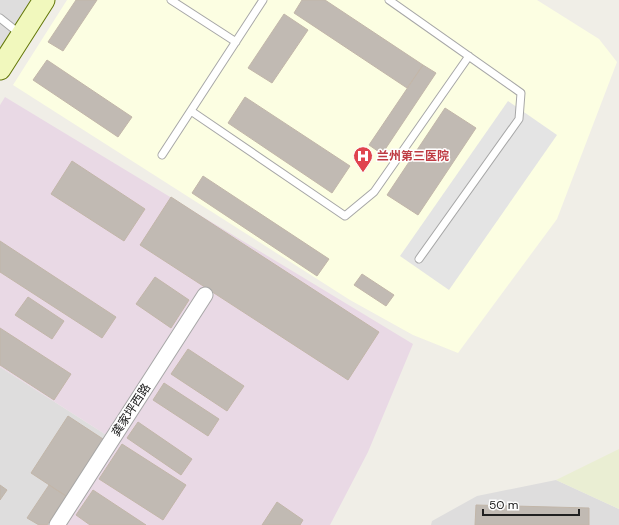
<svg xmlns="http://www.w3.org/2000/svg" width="619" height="525" viewBox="0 0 619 525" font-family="'DM Sans','Noto Sans SC',sans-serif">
  <rect width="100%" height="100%" fill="#f0eee7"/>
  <path fill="#dedddd" d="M0,0H45L0,62Z
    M0,367L111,438L52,525H0Z
    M556,480L619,509V525H431L432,521L477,496Z"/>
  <path fill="#e9d9e5" d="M5,97L413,344L368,452L330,525H52L111,438L0,367V105Z"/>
  <path fill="#fcfee2" d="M67,0H537L599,39L617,62L557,219L458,353L413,335L350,300L13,85Z"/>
  <path fill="#eaeed3" d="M619,449V509L556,480Z"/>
  <path fill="#e4e4e4" d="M508,101L557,135L449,290L400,256Z"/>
  <path fill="#c1bab3" stroke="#c2b6a9" d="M76,0H97L63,51L48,42Z
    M302,0H325L423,65L407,88L294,13Z
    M284,14L308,30L272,83L248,68Z
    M47,60L132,117L118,137L33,80Z
    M423,65L436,73L382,154L369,145Z
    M245,97L350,166L332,193L228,123Z
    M445,108L476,128L418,215L387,195Z
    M72,161L145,209L124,241L51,194Z
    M203,176L329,259L317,276L192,193Z
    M171,197L379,332L348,380L140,245Z
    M0,241L116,317L102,338L0,272Z
    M362,274L394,295L386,306L354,285Z
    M155,277L189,300L171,328L136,304Z
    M28,297L64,321L52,339L15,315Z
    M0,328L71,374L54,400L0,365Z
    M188,349L244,386L227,411L171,374Z
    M164,383L219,419L208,436L153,400Z
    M68,416L103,439L66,496L31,473Z
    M138,422L192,459L181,475L127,438Z
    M122,444L186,485L163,520L99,479Z
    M0,485L7,490L0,500Z
    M49,485L66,496L47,525H39L27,518Z
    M93,490L146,525H90L76,515Z
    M277,502L303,520L300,525H262Z
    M476,505L589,508V525H475Z"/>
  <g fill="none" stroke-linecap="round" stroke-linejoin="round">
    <defs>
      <path id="lane" d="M171,0L236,42
        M389,0L521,93L519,119L419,259
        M0,18L20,34
        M191,111L345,216L374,192L469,56
        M162,155L263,0"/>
      <path id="street" d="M57,525L205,295"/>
      <path id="secondary" d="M0,69L44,0"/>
    </defs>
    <use href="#lane" stroke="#a7a7a7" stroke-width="9"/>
    <use href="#street" stroke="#a7a7a7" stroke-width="17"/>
    <use href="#secondary" stroke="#637708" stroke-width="23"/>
    <use href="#lane" stroke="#fff" stroke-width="7"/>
    <use href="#street" stroke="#fff" stroke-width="15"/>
    <use href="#secondary" stroke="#f1f8bd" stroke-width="21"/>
  </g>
  <defs>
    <symbol id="hospital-pin" viewBox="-11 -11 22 30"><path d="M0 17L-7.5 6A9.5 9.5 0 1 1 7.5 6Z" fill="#e0444e" stroke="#fff"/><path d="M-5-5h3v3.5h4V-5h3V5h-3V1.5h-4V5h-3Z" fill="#fff"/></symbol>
  </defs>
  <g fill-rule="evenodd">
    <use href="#hospital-pin" x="352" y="145" width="22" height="30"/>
  </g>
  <g text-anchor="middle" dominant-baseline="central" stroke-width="3" stroke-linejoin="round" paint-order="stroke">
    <g font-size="12" font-weight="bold" fill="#be3a42" stroke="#fff" text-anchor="start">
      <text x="377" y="156">兰州第三医院</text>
    </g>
    <g font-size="12" fill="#202020" stroke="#fff">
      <text transform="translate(131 410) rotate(-57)">龚家坪西路</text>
    </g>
  </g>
  <path d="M483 509v6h96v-6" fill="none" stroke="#202020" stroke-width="2"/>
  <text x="489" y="509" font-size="12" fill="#202020" stroke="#ffffff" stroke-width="3" paint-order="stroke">50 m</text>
</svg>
